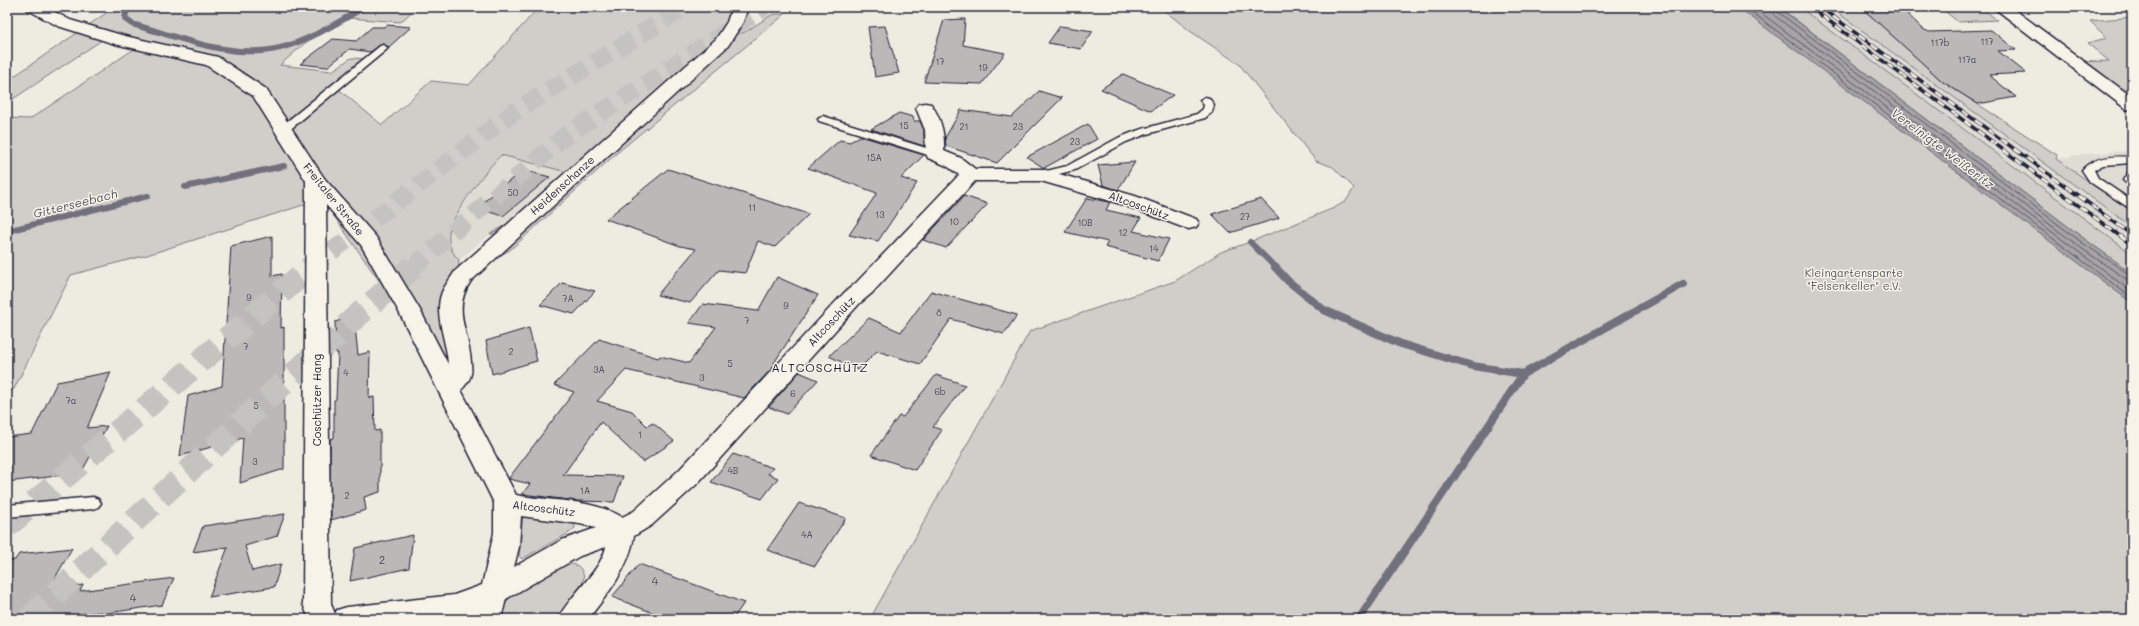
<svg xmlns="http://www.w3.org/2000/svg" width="2139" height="626" viewBox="0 0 2139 626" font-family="Mali,sans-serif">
  <rect width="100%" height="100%" fill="#eeebe1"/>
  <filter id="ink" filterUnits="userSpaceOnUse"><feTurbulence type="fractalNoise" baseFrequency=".025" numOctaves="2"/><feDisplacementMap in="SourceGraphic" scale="8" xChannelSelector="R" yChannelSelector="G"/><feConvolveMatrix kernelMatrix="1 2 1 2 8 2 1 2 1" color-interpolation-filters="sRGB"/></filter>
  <g filter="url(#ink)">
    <path fill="#dfdcd4" d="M1799,7H1830L2132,227V254Z
      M2127,151L2132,155V211L2056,159L2084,154Z
      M501,154L567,172L506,225L490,234L459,260L452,253L449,231L459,211L493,163Z"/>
    <path fill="#d1cdc9" stroke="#7a7882" d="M115,7H416L401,22L348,18L305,43L280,65L332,71L351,58L369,59L336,87L382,125L431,81L469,85L539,7H735L723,34L498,234H490L506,225L567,172L501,155C488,167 452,215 449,232C448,243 451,252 459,260L450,362H445L405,318L322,199L147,255L71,275L14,389L7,391V118L30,119L134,49L102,40L7,103V81Z
      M1160,7H1738L2132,303V619H870L1030,331L1175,281L1221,252L1250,242L1334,208L1346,201L1354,188L1333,167L1316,161L1239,64L1190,31Z
      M1779,7H1799L2132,254V273L2086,240Z
      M1830,7H1861L1943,82L2057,155L2056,159L2132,211V227Z
      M1940,7H1981L1997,20L1958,22Z
      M773,14H785L618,152L510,250L476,268L733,35L745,32Z
      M2132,17V101L2076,62L2109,61L2087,43L2107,38L2090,21Z
      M523,515L574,521L575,528L569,533L522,559L519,556Z
      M568,564C579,564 582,568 584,578L582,584L555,619H501C502,612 504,605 509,599C519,588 554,569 568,564Z"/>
    <path fill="#a6a3a6" stroke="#716f7b" d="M1738,7H1778L2086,240L2132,273V303Z"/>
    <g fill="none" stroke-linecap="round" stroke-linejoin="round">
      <path stroke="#575666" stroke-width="1" d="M1745,7L2132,298
        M1753,7L2132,292
        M1771,7L1775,16L2081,248L2126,279L2132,281
        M1777,7L1778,12L2084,244L2132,276"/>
      <path stroke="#716f7b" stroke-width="6" d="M132,7L126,12L125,19L132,24C179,37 231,60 280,48C311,40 338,22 365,7
        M185,187L284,166
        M7,231L148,196
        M1250,242L1276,268"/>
      <path stroke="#716f7b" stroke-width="8" d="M1275,267L1288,281L1324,310L1401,344L1473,366L1523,374
        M1359,619L1523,374L1683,284"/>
    </g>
    <path fill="#bbb8b7" stroke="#22223b" d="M1861,7H1900L1923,29L1929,32L1991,30L2016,50L1998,51L2026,73L1989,75L2016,97L1978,104L1943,82Z
      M965,19L963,45L1005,53L982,84L924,82L944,20Z
      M387,25L411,27L389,47L383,44L370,52L350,49L327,67L300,64L333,39L356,41L372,27H384Z
      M885,26L899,73L875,77L868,27Z
      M1060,26L1093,31L1081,49L1048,43Z
      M1123,74L1173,95L1151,111L1101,89Z
      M1039,91L1062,98L997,163L946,146L945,138L961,110L1012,117Z
      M899,113L913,117L914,121H920L924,130V146L871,129Z
      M1088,124L1097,139L1044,168L1027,157Z
      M860,136L924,155L901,178L917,183L878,241L849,235L877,193L808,168L840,140L850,142Z
      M1135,162L1118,190L1103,185L1098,165Z
      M668,169L739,192L809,214L775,247L758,241L745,273L719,270L690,303L657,295L696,249L680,246L606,219Z
      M523,170L550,177L503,216L476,208Z
      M964,196L988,204L946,248L923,240Z
      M1087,198L1110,202L1106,210L1141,218L1133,231L1169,239L1158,261L1105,247L1108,242L1065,232Z
      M1261,199L1279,218L1230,233L1212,214Z
      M272,236V276L282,274L281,328L284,327V469L240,483L243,438L180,456L188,396L222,386L231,246Z
      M777,277L818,295L774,363L776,364L744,398L626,370L597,401L632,411L647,426L653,423L674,441L643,462L601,422L563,475L623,476L614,502L578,501L522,494L530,484L509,479V478L574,392L554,385L599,339L658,358L660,356L689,363L716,327L689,323L703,304L758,311Z
      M562,283L595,291L574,314L540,305Z
      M931,291L1017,315L1004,334L951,319L920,364L877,351L858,370L829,356L869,318L901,332Z
      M354,316L358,355L370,352L369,398L374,397L375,431L380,430V492L364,497L366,510L331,520L330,439L334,438V400L336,399L338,353H336L335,322Z
      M529,328L537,361L492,374L486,341Z
      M111,372L87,428L107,426L81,473L7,482V437L32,434L57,382Z
      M799,372L818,380L787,414L769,407Z
      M936,375L965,385L933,427L942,430L915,470L871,455L899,416L903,417Z
      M733,454L773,468L768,474L778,478L762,499L711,482Z
      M799,503L846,518L815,566L767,550Z
      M285,514L277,536L245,546L252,571L281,564L274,587L209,597L228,547L193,552L203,526Z
      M413,535L409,568L350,581L355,548Z
      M72,548L49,589L83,585L80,591L174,578L162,605L101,614L102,612L38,619H7V561L15,560L19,554Z
      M639,564L744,603L733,619H669L612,597Z"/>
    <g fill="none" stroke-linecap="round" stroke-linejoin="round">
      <path stroke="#c5c3c0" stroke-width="18" stroke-dasharray="18 9" stroke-linecap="butt" d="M310,268L514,112L685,7
        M412,268L566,135L765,7"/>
      <path stroke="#c5c3c0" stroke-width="24" stroke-dasharray="24 12" stroke-linecap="butt" d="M7,526L311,267
        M28,619L347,325L413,267"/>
      <defs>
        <path id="service" d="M383,45L388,48L386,50L287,132H279L278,130L279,128L380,46Z
          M1205,97L1209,98L1214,105L1212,112L1205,118L1147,134L1126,142L1075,170L1042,178L1036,175L1038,173L1067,166L1118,138L1139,130L1197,114L1203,109L1204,105L1200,100Z
          M823,116L939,152L941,154L939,156H931L819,121L818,119Z
          M2132,157V163L2103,165L2094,170L2098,178L2132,201V210L2090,182L2082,170C2093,156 2116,156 2132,157Z
          M2132,172V186L2128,185L2123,180L2128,173Z
          M93,497L98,499L101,503L98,507L93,509L7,517V505Z"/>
        <path id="minor" d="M26,7H46L70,20L125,36L218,57L266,89L324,178L376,237L420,310L448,364C447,341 433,315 442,292C445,285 451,278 455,271L716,39L727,22L732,7H748L743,22L728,46L471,281C451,310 469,331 471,362C471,365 472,371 471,374C470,380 465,386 461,390L516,495C551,502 590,498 622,517L634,511L679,470L844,293L856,283L959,175L947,166L928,158L926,154L925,130L916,108L919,104L925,103L931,104C941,118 945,134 944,151L961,158L975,169H1042L1135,196L1196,219L1199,223L1196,227L1189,229L1182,227L1121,204L1041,181H975L872,293L860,303L697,484L652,525L634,536C629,568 608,594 588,619H558C569,596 601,571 606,547L580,556L506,599L501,619H473L474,613L454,619H309L303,604L306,181L253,96L206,65L115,44L58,26L28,10ZM326,205L361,245L398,310L494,503V533L482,585L454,595L347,607L337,610L335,614L331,604ZM521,516L580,524L596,528L562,540L514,567L519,547Z"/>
        <path id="secondary" d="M1993,7H2011L2132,97V110L2126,109Z"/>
      </defs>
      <use href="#service" stroke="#22223b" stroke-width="3"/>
      <use href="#minor" stroke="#22223b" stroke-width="3"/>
      <use href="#secondary" stroke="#22223b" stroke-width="3"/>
      <use href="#service" fill="#f7f3e8" fill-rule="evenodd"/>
      <use href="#minor" fill="#f7f3e8" fill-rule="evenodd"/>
      <use href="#secondary" fill="#f7f3e8" fill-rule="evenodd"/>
      <defs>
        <path id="rail" d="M1810,7L2132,245
          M1820,7L2132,235"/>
      </defs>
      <use href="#rail" stroke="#22223b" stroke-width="3.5"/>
      <use href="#rail" stroke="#f7f3e8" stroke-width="2.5" stroke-dasharray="8" stroke-linecap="butt"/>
    </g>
  </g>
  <g text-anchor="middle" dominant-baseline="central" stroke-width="3" stroke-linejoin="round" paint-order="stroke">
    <g font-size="9" fill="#48485a">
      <text x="1987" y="41">117</text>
      <text x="1940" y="42">117b</text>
      <text x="1967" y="59">117a</text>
      <text x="940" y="61">17</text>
      <text x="983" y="67">19</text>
      <text x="904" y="125">15</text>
      <text x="964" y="126">21</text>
      <text x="1018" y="126">23</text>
      <text x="1075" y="141">23</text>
      <text x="874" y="157">15A</text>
      <text x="513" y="192">50</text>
      <text x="752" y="207">11</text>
      <text x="880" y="214">13</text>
      <text x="1245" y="216">27</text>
      <text x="954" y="221">10</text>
      <text x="1085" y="222">10B</text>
      <text x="1123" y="232">12</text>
      <text x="1154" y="248">14</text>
      <text x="249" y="297">9</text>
      <text x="568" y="298">7A</text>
      <text x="786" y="305">9</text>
      <text x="939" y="312">8</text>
      <text x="747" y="320">7</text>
      <text x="246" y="346">7</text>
      <text x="511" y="351">2</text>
      <text x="730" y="363">5</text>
      <text x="599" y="369">3A</text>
      <text x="346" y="372">4</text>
      <text x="702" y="377">3</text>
      <text x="940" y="391">6b</text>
      <text x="793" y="393">6</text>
      <text x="71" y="400">7a</text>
      <text x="256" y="405">5</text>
      <text x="640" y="434">1</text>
      <text x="255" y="461">3</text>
      <text x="733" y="470">4B</text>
      <text x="585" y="490">1A</text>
      <text x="347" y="495">2</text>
      <text x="807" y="534">4A</text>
    </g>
    <g font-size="11" fill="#22223b" stroke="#f7f3e8">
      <text transform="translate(562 185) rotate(-42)">Heidenschanze</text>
      <text transform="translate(334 199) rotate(51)">Freitaler Straße</text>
      <text transform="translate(1139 205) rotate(20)">Altcoschütz</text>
      <text transform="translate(831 321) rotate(-47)">Altcoschütz</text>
      <text transform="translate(316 400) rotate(-90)">Coschützer Hang</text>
      <text transform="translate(544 508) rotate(7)">Altcoschütz</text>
    </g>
    <g font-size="11" fill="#575566" stroke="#f7f3e8">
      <text x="1854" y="272">Kleingartensparte<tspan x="1854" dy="13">"Felsenkeller" e.V.</tspan></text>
    </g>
    <g font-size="11" fill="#48485a">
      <text x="382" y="559">2</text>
      <text x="655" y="580">4</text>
      <text x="133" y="597">4</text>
    </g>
    <g font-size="12" font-style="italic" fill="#504f60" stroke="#f7f3e8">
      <text transform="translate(1943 148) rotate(37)">Vereinigte Weißeritz</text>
      <text transform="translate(75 203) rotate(-14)">Gitterseebach</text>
    </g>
    <g font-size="12" letter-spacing="1" fill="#22223b" stroke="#f7f3e8">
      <text x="820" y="367">ALTCOSCHÜTZ</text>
    </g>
  </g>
  <rect width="2139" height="626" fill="none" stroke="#f7f3e8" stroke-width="24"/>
  <rect x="12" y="12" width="2115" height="602" fill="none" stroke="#22223b" stroke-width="1.5" filter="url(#ink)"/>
</svg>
